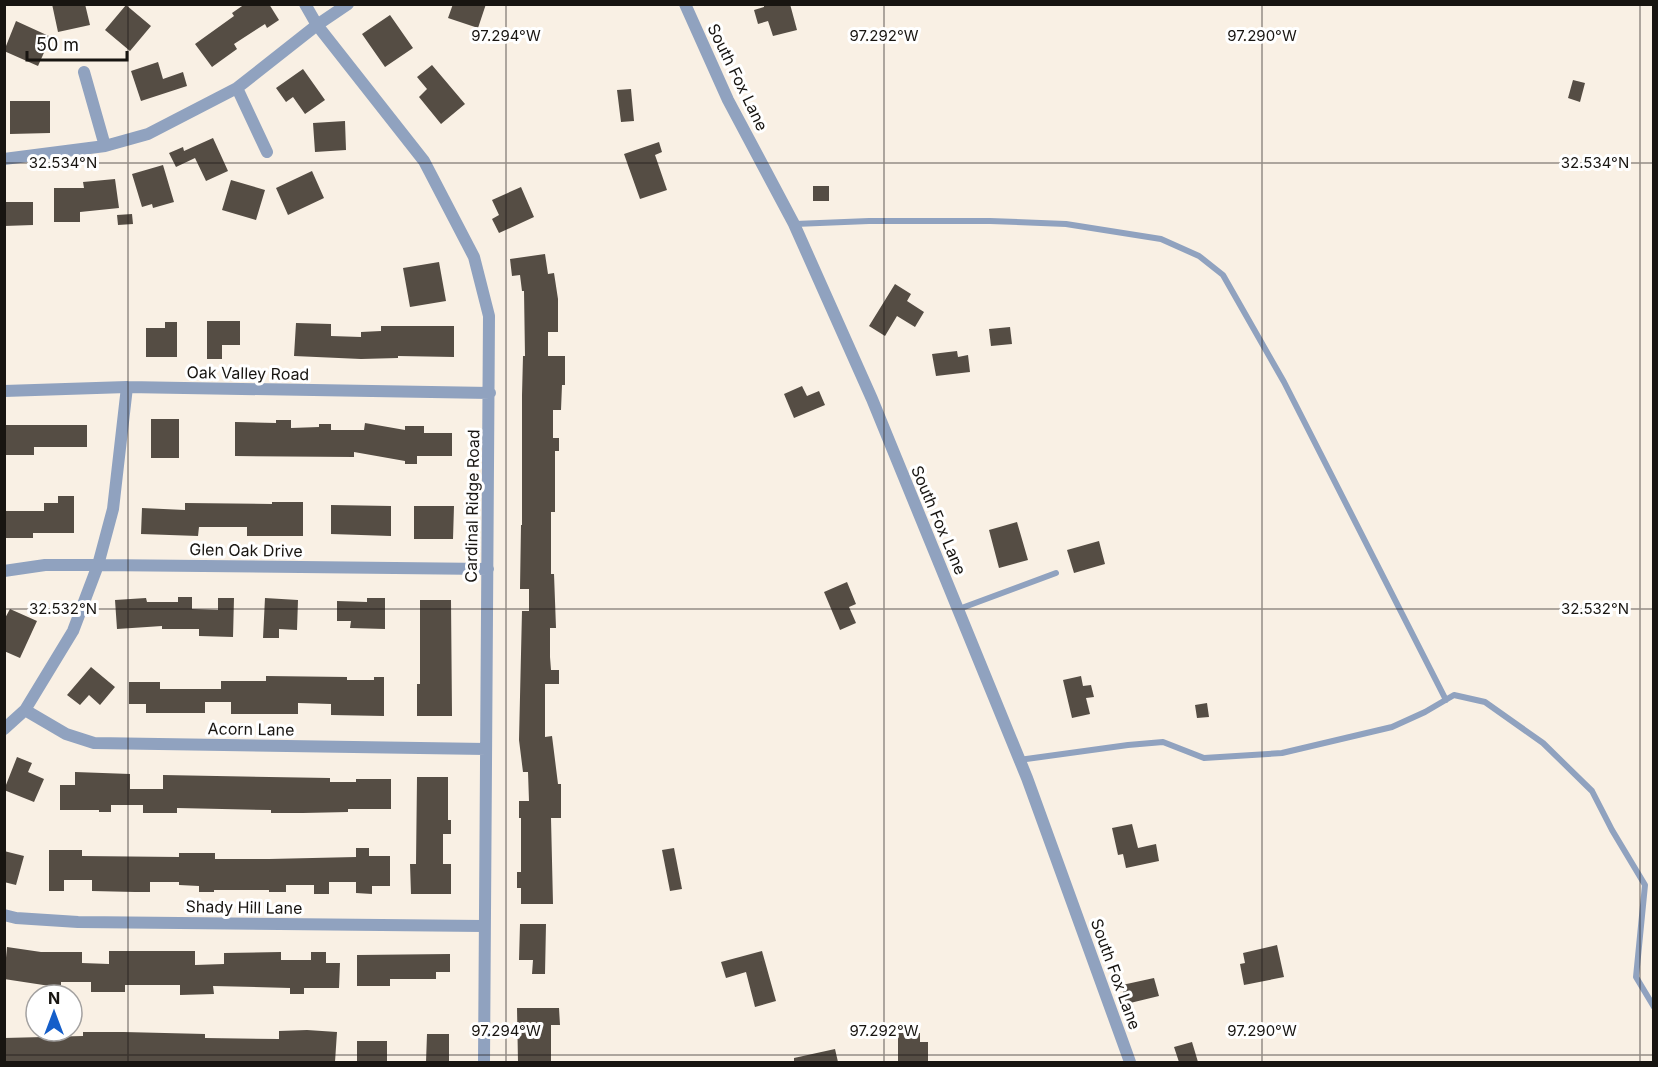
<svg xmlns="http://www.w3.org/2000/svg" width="1658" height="1067" viewBox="0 0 1658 1067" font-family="Inter,sans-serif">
  <rect width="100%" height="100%" fill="#f9f0e4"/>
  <path fill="#554d44" d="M52,4H85L90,25L58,32Z
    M245,4H269L279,20L267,28L265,24L234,44L237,49L212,67L195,44L234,16L232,13Z
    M453,4H486L478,28L448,18Z
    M764,4H790L797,30L773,36L768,21L758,24L754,10L764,7Z
    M126,5L151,26L130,51L105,30Z
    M390,15L413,48L385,67L362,34Z
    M16,21L51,37L38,66L4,51Z
    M158,62L163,79L183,72L187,86L141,101L131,71Z
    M432,65L465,104L441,124L419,97L427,89L417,77Z
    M303,69L325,100L305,114L293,97L286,102L276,88Z
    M1573,80L1585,83L1580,102L1568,98Z
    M631,89L634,121L621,122L617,90Z
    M10,101H50V133L10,134Z
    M345,121L346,150L315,152L313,123Z
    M213,138L228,171L206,181L195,158L176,167L169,153L183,147L184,151Z
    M659,142L662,152L655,155L667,190L640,199L624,154Z
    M163,165L174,202L153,208L152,204L142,207L132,174Z
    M312,171L324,198L288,215L276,188Z
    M115,179L119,208L80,212V222H54V188H84L83,182Z
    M231,180L265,190L256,220L222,210Z
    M813,186H829V201H813Z
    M521,187L534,217L499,233L492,219L499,215L492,200Z
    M4,202H33V225L4,226Z
    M132,214L133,224L118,225L117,215Z
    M545,254L548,274L554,273L558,299V332H548V356H565V385H562L561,410H553V438H559V451H555V512H551V574H554L556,628H550V657L551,670H559V684H545V737L552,736L558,784H561V818H551L553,904H521V888H517V872H521V818H519V801H529L528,772H523L519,740L522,611H529V589H520L521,525H522V395L523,356H525L524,291H522L520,275L512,276L510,259Z
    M439,262L446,301L410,307L403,268Z
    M895,284L911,294L907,301L924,312L915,327L897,316L885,336L869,326Z
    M207,321H240V345H222V359H207Z
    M165,322H177V357H146V328H165Z
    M296,323L331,324V336L361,337V332L381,331V326H454V357L398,356V358L361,359L294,356Z
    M1010,327L1012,344L991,346L989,329Z
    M957,351L958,357L968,355L970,372L936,376L932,354Z
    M802,386L807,396L819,391L825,405L794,418L784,394Z
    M151,419H179V458H151Z
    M276,420H291V428L319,427V424H331V430H364L365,423L405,430V426H424V433H452V456H417V464H405V461L354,452V457L235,456V422L276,423Z
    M6,425H87V447H34V455H6Z
    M58,496H74V533H33V538H4V511H44V503H58Z
    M272,502H303V536H247V527H199L198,536L141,534L142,508L185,510V503L272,504Z
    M331,505L391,506V536L331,534Z
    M414,506H454L453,539H414Z
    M1017,522L1028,560L999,568L989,530Z
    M1099,541L1105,564L1074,573L1067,550Z
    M847,582L856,604L849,607L856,623L840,630L824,592Z
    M178,597H192V609L218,610V598H234L233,637L199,636V629H162V626L117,629L115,600L146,598L147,602H178Z
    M265,598L298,600L297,630L279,629V638H263Z
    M367,598H385V629L350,628L351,621H337V601L367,602Z
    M420,600H451L452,716H417V684H420Z
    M10,609L37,621L20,658L4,651V620Z
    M91,667L115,687L100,705L89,695L80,705L67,695Z
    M266,676L347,677V680H374V677H384V716L331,715V704L298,703V714H231V702H205V713H146V704H129V682H160V689H221V681H266Z
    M1081,676L1083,686L1091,685L1094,697L1086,698L1090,714L1072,718L1063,680Z
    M1207,703L1209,717L1197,718L1195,705Z
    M17,757L32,763L28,772L44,779L34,802L4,790Z
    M75,772L130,774V789H163V775L330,778V782H356V779H391V809H348V812L303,813H271V810L177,808V813H143V805H111V812H99V810H60V785H75Z
    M417,777H448V820H451V834H443V864H451V894H411L410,864H416Z
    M1132,824L1138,848L1156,844L1159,861L1126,868L1123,854L1118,855L1112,828Z
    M356,848H369V856H390V886H372V894L356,893V882H329V894H314V885H286V892H269V890H214V892H199V886L179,885V882H150V892H135L92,891V880H64V891H49V850H82V856L179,857V853H215V859H269L356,857Z
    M674,848L682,889L670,891L662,850Z
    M4,851L24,856L16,885L4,882Z
    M520,924H546L545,974H532L533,960H519Z
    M1277,945L1284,977L1244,985L1240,964L1245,963L1243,953Z
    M7,947L41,952H82V963L109,964V951H195V965L224,964V953L281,952V960H311V952H326V963H340L339,988H304V994H290V988L213,986L214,994L180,995V985H125V992H91V982H61V988H50V986L4,979Z
    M762,951L776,1001L755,1007L746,972L726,978L721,962Z
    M450,954V972H436V979H390V986H357V955Z
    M1154,978L1159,996L1126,1004L1122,985Z
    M517,1008H559L560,1025H551V1062H518Z
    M307,1030L337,1032L335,1062H4V1038L83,1036V1032H124L205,1034V1038L279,1039V1031Z
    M898,1033H920V1042H928V1062H898Z
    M427,1034H449V1062H426Z
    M357,1041H387V1062H357Z
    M1192,1042L1198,1062H1179L1174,1047Z
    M835,1049L838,1062H794V1058Z"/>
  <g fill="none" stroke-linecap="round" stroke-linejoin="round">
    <path stroke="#90a2bf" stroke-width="6" d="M795,224L869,221H990L1066,224L1161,239L1199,256L1223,275L1284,382L1446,700
      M959,609L1056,573
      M1019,760L1128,745L1163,742L1204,758L1282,753L1392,727L1425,712L1454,695L1485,702L1543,743L1592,791L1612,830L1645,885L1636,977L1654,1007"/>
    <path stroke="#90a2bf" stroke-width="12" d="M305,4L317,25L424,161L474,257L489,316L484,1062
      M685,4L728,100L794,224L872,399L1027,778L1130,1062
      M84,72L105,146
      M237,88L267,152
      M4,159L105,146L148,134L237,88L317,25L348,4
      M4,391L127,387L490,393
      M4,571L45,565H98L488,569
      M25,710L66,734L94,743L486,749
      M4,729L25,710L73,631L98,565L113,509L127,387
      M4,915L16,918L78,922L483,926"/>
  </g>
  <path fill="none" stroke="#181511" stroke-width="1.5" stroke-opacity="0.45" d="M128,4V1062M506,4V1062M884,4V1062M1262,4V1062M1640,4V1062M4,163H1654M4,609H1654M4,1055H1654"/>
  <g text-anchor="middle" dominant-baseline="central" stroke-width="6" stroke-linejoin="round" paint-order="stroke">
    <g font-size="16" fill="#181511" stroke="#fff">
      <text transform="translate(738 77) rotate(64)">South Fox Lane</text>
      <text transform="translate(248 373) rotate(1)">Oak Valley Road</text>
      <text transform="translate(472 506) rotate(-89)">Cardinal Ridge Road</text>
      <text transform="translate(939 520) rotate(67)">South Fox Lane</text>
      <text transform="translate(246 550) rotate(1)">Glen Oak Drive</text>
      <text transform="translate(251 729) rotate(1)">Acorn Lane</text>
      <text transform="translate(244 907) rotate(1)">Shady Hill Lane</text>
      <text transform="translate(1116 974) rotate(70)">South Fox Lane</text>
    </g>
  </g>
  <g font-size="15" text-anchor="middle" fill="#181511" stroke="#fff" stroke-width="6" stroke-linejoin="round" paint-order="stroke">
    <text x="506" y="41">97.294°W</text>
    <text x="884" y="41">97.292°W</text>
    <text x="1262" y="41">97.290°W</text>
    <text x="63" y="168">32.534°N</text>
    <text x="1595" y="168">32.534°N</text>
    <text x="63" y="614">32.532°N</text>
    <text x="1595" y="614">32.532°N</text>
    <text x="506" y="1036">97.294°W</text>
    <text x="884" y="1036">97.292°W</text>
    <text x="1262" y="1036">97.290°W</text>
  </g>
  <rect width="1658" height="1067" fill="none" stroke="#181511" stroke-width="12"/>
  <g transform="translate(54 1013)"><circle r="28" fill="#ffffff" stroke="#a3a1a0" stroke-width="1.5"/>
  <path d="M0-4.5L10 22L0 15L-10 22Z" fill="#155ec9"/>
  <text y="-9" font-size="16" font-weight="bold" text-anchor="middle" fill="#181511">N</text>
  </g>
  <path d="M27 51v9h100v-9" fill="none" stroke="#181511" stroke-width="3"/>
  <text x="36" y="51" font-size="18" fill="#181511" stroke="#ffffff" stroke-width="4.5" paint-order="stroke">50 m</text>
</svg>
